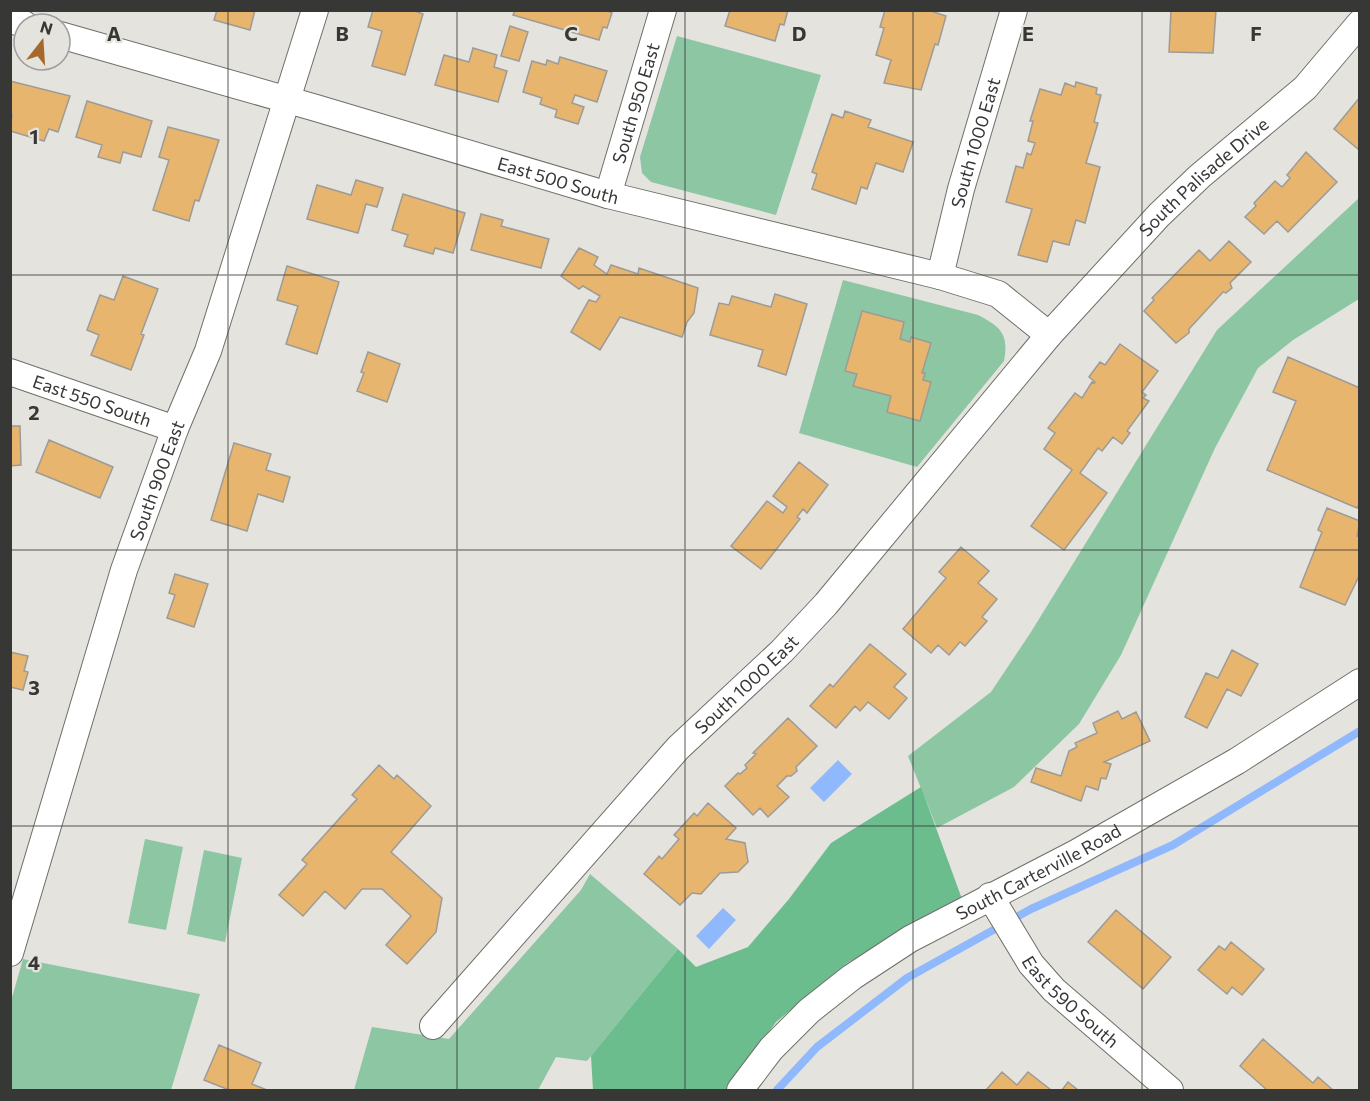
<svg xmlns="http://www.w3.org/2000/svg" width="1370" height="1101" viewBox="0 0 1370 1101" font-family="Commissioner,sans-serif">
  <rect width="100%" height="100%" fill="#e4e3de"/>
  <path fill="#8cc6a3" d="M677,36L821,75L776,215L651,182L642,173L640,157Z
    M1359,198V299L1293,340L1258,368L1215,448L1121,655L1079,724L1014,787L937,828L908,756L991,692L1031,632L1217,330Z
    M843,280L978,315C1001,327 1009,334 1004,361L917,467L799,433Z
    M145,839L183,847L166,930L128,923Z
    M204,850L242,858L225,942L187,934Z
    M590,874L678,949L587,1061L556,1057L538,1090H354L372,1027L449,1039L581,890Z
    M23,959L200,994L171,1090H11V1001Z"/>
  <path fill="#6bbd8e" d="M921,787L962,899L847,963L776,1022L727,1090H593L591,1056L678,949L696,967L748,947L789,899L831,843Z"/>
  <path fill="#8fb9fc" d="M838,760L852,774L824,802L810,788Z
    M723,908L736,920L709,949L696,936Z"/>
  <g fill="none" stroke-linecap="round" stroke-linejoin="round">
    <path stroke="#8fb9fc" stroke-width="8" d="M777,1090L817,1047L907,978L1031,909L1173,845L1360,731"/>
  </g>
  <path fill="#e7b56d" stroke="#9e9b96" stroke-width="1.5" d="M217,10H255L250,30L214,20Z
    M373,10H412L423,14L405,75L372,66L382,31L368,27Z
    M515,10H606L612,13L607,28L603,27L599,40L513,15Z
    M730,10H788L784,25L780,24L775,41L725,26Z
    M885,10H928L946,16L938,45L935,44L921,90L884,83L891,60L876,55L884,28L880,27Z
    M1171,10H1216L1213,53L1169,52Z
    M510,26L528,32L519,61L501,56Z
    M473,48L497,55L494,67L507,71L498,102L435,85L444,55L469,62Z
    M560,57L607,71L597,102L575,95L572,103L584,107L578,124L555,117L557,110L540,104L542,98L523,92L532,61L546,65L547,60L558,64Z
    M10,81L70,96L58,132L49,129L44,141L10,131L12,114H10Z
    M1076,82L1097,88L1096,94L1101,95L1094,122L1098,123L1086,163L1100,167L1085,223L1076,220L1069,245L1053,241L1047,262L1018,255L1032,209L1006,202L1016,166L1023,168L1027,153L1031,155L1035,143L1028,141L1033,121H1030L1040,89L1061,95L1065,83L1075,87Z
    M1360,97V147L1358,149L1334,129Z
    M87,101L152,121L141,157L123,152L120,163L98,157L102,145L76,137Z
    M845,111L871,120L868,127L913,142L903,172L876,163L867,189L861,187L856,204L812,189L817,174L812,172L832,114L843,118Z
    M168,127L219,140L199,201L195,200L189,221L153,210L169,160L159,157Z
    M1306,152L1337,182L1288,232L1277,221L1264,234L1245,217L1256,206L1254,203L1275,181L1282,187L1290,178L1287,175Z
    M356,180L383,188L377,207L366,204L358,233L307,219L317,185L351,195Z
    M403,194L465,213L453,253L435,248L433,254L404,246L408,235L392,230Z
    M481,214L503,220L501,226L549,239L541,268L471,250Z
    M1229,241L1251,262L1230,283L1232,288L1226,293L1223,292L1189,329V333L1176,343L1144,311L1154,300L1152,298L1199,250L1210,261Z
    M579,248L598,257L594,265L607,274L611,265L638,274L639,268L698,288L694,313L687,322L682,337L620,317L600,350L571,332L589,300L596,302L600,296L583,286L579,289L561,276Z
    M287,266L339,282L317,354L286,344L298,306L277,300Z
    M123,276L158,289L141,334L144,335L131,370L91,355L99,335L87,330L100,295L114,300Z
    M775,294L807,304L786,375L758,366L763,350L710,335L719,303L729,305L732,296L771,307Z
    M862,311L904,322L900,339L910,342L911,337L931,343L922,373H925L923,380L931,382L920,421L887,412L891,396L853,386L857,374L845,371Z
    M1120,344L1158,371L1142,392L1146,395L1143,398L1149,401L1127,431L1130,433L1122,444L1113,437L1102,451L1098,448L1080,473L1107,493L1064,550L1031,526L1072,470L1044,449L1055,433L1048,428L1075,393L1082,398L1092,382L1094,383L1095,382L1089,377L1100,362L1105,365Z
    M368,352L400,364L387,402L357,391L364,373L361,372Z
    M1288,357L1360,388V502L1357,508L1267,470L1296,401L1273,392Z
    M10,426H20L21,465L10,466Z
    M49,440L113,467L100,498L36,472Z
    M234,443L271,454L266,470L290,477L283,502L258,494L247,531L211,520Z
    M799,462L828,485L807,513L803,509L797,517L800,519L761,569L731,546L767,501L783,513L787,507L773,496Z
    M1327,508L1360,521L1357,536L1360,537V574L1345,605L1300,587L1322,532L1318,530Z
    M961,547L989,571L978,583L997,599L982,617L987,621L965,646L960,642L949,655L938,645L931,653L903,629L946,578L939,572Z
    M175,574L208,584L194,627L167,618L175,595L169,593Z
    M870,644L906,674L894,687L907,698L889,719L868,702L860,711L855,706L836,728L810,706L830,684L833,687Z
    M1232,650L1258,664L1241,696L1227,689L1207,728L1185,717L1206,673L1218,678Z
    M10,652L28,656L24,671L28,672L23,690L10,687Z
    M1118,711L1122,719L1136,712L1150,741L1104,762L1111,764L1106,779L1101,778L1098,790L1086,786L1081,801L1031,782L1036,768L1061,776L1069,751L1077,747L1075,743L1097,733L1093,723Z
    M788,718L817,746L796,767L797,771L791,776H787L777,786L789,797L768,817L760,808L753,815L725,786L738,773L740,774L747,768L745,765L756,754L753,753Z
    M379,765L394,779L397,775L431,806L391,852L442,898L436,932L407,964L386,945L411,916L382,889H362L345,909L325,891L303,916L279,895L307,864L302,860L357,799L352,795Z
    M708,803L736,828L726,839L745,843L748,862L738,872L720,873L701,894L692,893L680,905L644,874L659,856L662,859L679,839L674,835L694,813L697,816Z
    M1116,910L1171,957L1143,989L1088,942Z
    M1231,942L1264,969L1242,995L1232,987L1227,994L1198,970L1219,946L1225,950Z
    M1263,1039L1313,1083L1318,1077L1333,1090H1267L1240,1066Z
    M219,1045L261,1063L252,1084L267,1090H229L204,1080Z
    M1002,1072L1017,1085L1028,1072L1051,1090H986Z
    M1068,1082L1078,1090H1062Z"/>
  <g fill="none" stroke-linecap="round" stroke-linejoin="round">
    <defs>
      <g id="minor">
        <path d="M10,20L24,24"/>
        <path id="s1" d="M60,35L316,108L608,195L940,276L998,294L1049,335"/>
        <path id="s2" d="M608,195L663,10"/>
        <path id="s3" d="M940,276L961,189L1014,10"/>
        <path id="s4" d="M10,372L175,429"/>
        <path id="s5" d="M990,896L1031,964L1054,990L1170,1090"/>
        <path id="s6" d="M10,953L124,570L175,429L208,351L315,10"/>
        <path id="s7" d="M433,1026L678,748L782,651L826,604L1049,335L1159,215L1200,176L1305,88L1360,23"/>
        <path id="s8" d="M740,1090L771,1049L809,1011L852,977L910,939L1076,853L1237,761L1360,682"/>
      </g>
    </defs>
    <use href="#minor" stroke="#6f6f6a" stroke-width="28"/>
    <use href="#minor" stroke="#fff" stroke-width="26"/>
  </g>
  <path fill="none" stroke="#373735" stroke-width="1.5" stroke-opacity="0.55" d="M228,10V1090M457,10V1090M685,10V1090M913,10V1090M1142,10V1090M10,275H1360M10,550H1360M10,826H1360"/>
  <g text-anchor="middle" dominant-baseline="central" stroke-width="4.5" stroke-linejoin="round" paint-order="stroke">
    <g font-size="18" fill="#373735" stroke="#e4e3de">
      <text stroke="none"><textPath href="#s2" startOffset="96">South 950 East</textPath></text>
      <text stroke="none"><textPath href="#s3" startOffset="138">South 1000 East</textPath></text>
      <text stroke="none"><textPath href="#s7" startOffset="1148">South Palisade Drive</textPath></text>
      <text stroke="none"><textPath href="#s1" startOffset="519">East 500 South</textPath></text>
      <text stroke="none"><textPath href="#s4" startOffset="87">East 550 South</textPath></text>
      <text stroke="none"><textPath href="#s6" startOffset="495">South 900 East</textPath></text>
      <text stroke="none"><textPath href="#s7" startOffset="464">South 1000 East</textPath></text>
      <text stroke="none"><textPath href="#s8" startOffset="374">South Carterville Road</textPath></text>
      <text stroke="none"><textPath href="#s5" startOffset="134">East 590 South</textPath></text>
    </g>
  </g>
  <g font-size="20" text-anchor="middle" font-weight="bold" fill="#373735" stroke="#e4e3de" stroke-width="4.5" stroke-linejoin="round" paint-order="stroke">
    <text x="114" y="41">A</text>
    <text x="342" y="41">B</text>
    <text x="571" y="41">C</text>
    <text x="799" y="41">D</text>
    <text x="1028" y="41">E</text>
    <text x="1256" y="41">F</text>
    <text x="34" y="144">1</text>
    <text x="34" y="420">2</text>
    <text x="34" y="695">3</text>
    <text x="34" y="970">4</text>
  </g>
  <rect width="1370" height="1101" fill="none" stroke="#373735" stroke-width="24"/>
  <g transform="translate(42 42) rotate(17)"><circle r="28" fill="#e4e3de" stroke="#9f9e9a" stroke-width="1.5"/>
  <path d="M0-4.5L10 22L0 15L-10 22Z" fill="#a56a2b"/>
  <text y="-9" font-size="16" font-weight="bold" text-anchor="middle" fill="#373735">N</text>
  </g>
</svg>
